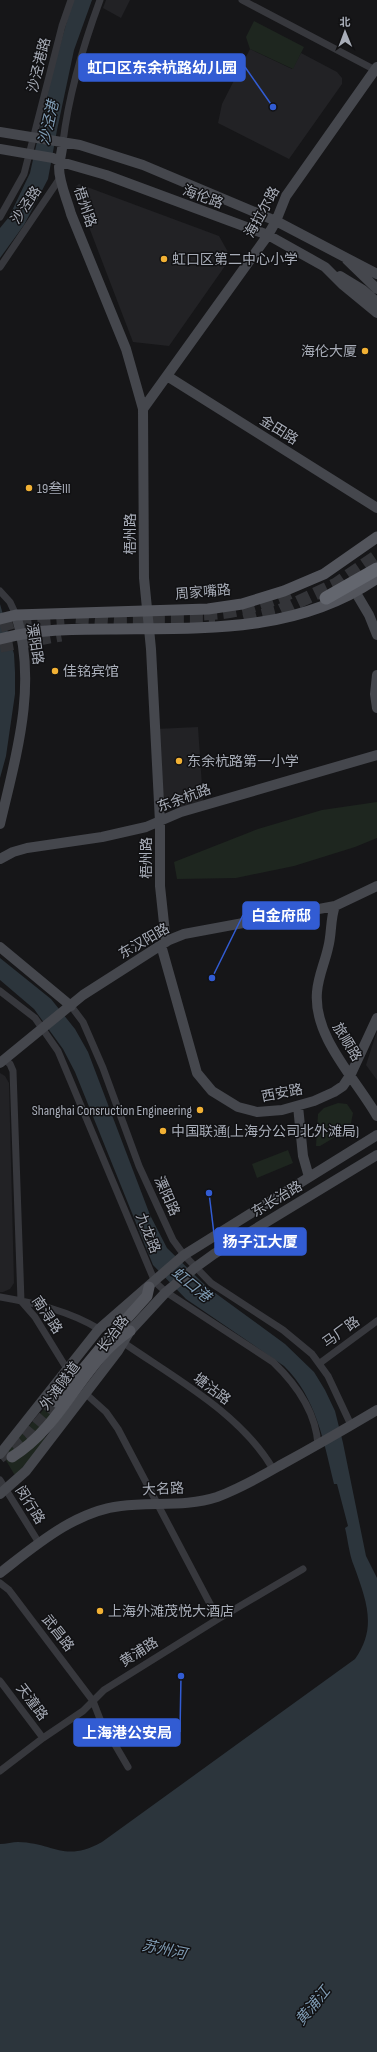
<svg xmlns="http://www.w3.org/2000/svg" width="377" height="2052" viewBox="0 0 377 2052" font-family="'Sofia Sans Condensed','Noto Sans SC',sans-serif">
  <rect width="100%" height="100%" fill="#161618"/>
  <path fill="#222225" d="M106,0H130L121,18L103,8Z
    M250,49L292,69L301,53L337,72L342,78V84L289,159L218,123L222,104Z
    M79,184L219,236L228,252L225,266L169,346L133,342L76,193L75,187Z
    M198,727L203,801L180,808L168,801L160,792L156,729Z
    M377,1031V1080L366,1065Z
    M0,1073L5,1076L9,1083L14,1283L10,1289L3,1292H0Z"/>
  <path fill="#1e261f" d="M254,21L304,47L293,69L250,49L246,37Z
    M377,802V838L355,847L294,866L236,878L177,879L174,862L258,829L322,810Z
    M338,1103L347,1104L353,1113L350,1128L320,1146H316L318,1114L324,1108Z
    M288,1150L293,1163L257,1178L252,1164Z
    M53,1399H62L45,1437L47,1439L16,1475L14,1474L4,1457L5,1453Z"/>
  <path fill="#2c353c" d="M73,0H92L74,50L57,130L48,179L24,225L0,258V228L9,217L30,173L54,66Z
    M0,604L14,654L15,672V694L6,756L0,778Z
    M0,958L51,999L75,1029L88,1052L150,1215L167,1248L207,1287L285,1344L314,1372L325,1390L335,1411L343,1443L366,1556L377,1578V2052H0V1844C6,1844 13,1842 18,1842C55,1843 64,1863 102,1842L355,1659C377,1628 367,1602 354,1566C349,1554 348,1540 345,1528L348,1526L337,1484H334C324,1442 316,1397 284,1366L186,1299L153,1265L75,1072L63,1049L34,1009L0,980Z"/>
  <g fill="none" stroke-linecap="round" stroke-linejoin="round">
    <path stroke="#333438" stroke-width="11" stroke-dasharray="11 5.5" stroke-linecap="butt" d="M0,1458L26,1437L56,1402"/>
    <path stroke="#333438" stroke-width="13" stroke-dasharray="13 6" stroke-linecap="butt" d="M204,614C236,613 265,604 294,591
      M76,617L115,620H215
      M244,620L279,611L336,584L377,556
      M0,626L13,622L64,618
      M0,646L61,635"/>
    <path stroke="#37383d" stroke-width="7" d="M242,0L377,71
      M63,142C69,92 83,46 100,0
      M0,217L24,174L62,26L71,0
      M0,267L60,178
      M0,591L10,602L16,615
      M0,991L35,1018L58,1051L155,1282L166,1292L273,1362C296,1384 316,1412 318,1445
      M71,1006L83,1022L103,1068L139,1166L173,1240L184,1255L211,1283L283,1330L312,1354L328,1376L351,1425
      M4,1059L10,1064L13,1071L21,1301L35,1317L67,1369
      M0,1297C35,1303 69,1311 99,1329
      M124,1343C176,1379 240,1413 273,1469
      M320,1363L377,1321
      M86,1394L106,1412L118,1429L218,1619
      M0,1480L39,1543
      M0,1583L9,1590L93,1701L100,1719L128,1767
      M0,1681L43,1738
      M0,1771L43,1738L83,1711L104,1690L218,1619L303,1569"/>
    <path stroke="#45474d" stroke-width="10" d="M0,132L80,145L143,165L276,221L377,274
      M63,142C62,150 60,159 59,167C59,183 67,199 71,214L126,349L143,409L144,578L151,649L160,822V886L166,942
      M0,149L53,158L61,162L106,175L268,235L325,267L343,285L377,313
      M347,260L377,289
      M340,276L363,290L377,302
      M167,376L377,508
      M143,409L268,235L276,221L286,196L377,67
      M356,593L369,615L377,635
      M377,675L375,694L377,708
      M0,824C16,756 38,684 16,615
      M0,859L13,852L27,848L102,837L146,827L181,812L377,755
      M335,906C330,919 332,934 328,948C325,962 318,977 317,992C313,1037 356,1079 377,1116
      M161,945L197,1073L212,1091L238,1107L257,1112L282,1110L314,1101L334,1092L343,1086L351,1074L377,1018
      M0,947L71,1006
      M0,1063L83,995L169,940L184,934L335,906L377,886
      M298,1106L303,1156L309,1177
      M0,1454L99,1329L184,1255L377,1135
      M0,1494L26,1471L118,1351L130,1331L166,1292L196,1267L214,1254L377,1155
      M0,1573C35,1546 75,1511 121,1506C152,1502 187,1507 217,1497C238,1489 260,1477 279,1466C312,1448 345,1429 377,1410"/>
    <path stroke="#53555c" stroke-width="11" d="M0,619L16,615L208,609L242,604L284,591L324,574L377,537
      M0,639C36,629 74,629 111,629C204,628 298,633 377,578
      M56,1402L102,1346L147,1296L149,1287
      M12,1457C64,1425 82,1362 130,1331"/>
    <path stroke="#63666e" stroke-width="13" d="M326,598L377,569"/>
  </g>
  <g fill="#f2b134" stroke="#111113" stroke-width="1.5">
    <circle cx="164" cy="259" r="4"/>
    <circle cx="365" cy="351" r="4"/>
    <circle cx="29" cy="488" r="4"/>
    <circle cx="55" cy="671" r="4"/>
    <circle cx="179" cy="761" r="4"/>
    <circle cx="200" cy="1110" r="4"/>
    <circle cx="163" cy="1131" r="4"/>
    <circle cx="100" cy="1611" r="4"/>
  </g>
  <g text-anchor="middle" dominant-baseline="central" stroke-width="3" stroke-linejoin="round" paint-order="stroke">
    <g font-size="14" fill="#a8adb8" stroke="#111113">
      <text transform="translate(39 65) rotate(-76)">沙泾港路</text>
      <text transform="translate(203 197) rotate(20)">海伦路</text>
      <text transform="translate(26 205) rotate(-56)">沙泾路</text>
      <text transform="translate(85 207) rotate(71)">梧州路</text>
      <text transform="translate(262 212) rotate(-61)">海拉尔路</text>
      <text transform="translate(279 430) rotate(32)">金田路</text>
      <text transform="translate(130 534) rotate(-90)">梧州路</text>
      <text transform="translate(203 592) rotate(-5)">周家嘴路</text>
      <text transform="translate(35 644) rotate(81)">溧阳路</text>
      <text transform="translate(184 798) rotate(-20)">东余杭路</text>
      <text transform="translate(146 858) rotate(-90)">梧州路</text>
      <text transform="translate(144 941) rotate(-30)">东汉阳路</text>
      <text transform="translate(347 1042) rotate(59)">旅顺路</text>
      <text transform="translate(282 1093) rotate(-11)">西安路</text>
      <text transform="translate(167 1196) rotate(66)">溧阳路</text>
      <text transform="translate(277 1199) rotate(-31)">东长治路</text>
      <text transform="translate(148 1233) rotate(68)">九龙路</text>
      <text transform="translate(47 1315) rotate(56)">南浔路</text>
      <text transform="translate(341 1332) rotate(-36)">马厂路</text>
      <text transform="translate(113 1334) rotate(-53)">长治路</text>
      <text transform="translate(60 1386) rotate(-53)">外滩隧道</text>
      <text transform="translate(212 1389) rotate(37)">塘沽路</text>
      <text transform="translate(163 1489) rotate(-3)">大名路</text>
      <text transform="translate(30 1505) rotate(58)">闵行路</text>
      <text transform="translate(58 1633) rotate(52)">武昌路</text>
      <text transform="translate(139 1652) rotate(-32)">黄浦路</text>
      <text transform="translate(32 1702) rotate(53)">天潼路</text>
    </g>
    <g font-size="14" fill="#a8adb8" stroke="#111113" text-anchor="start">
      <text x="172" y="259">虹口区第二中心小学</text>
      <text x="357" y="351" text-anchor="end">海伦大厦</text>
      <text x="37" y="488">19叁III</text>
      <text x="63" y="671">佳铭宾馆</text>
      <text x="187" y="761">东余杭路第一小学</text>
      <text x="192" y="1110" text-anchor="end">Shanghai Consruction Engineering</text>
      <text x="171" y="1131">中国联通(上海分公司北外滩局)</text>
      <text x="108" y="1611">上海外滩茂悦大酒店</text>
    </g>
    <g font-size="15" font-style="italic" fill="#7f9bb3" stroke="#111113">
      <text transform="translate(49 123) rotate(-77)">沙泾港</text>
      <text transform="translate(191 1285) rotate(39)">虹口港</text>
      <text transform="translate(164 1950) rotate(12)">苏州河</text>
      <text transform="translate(313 2006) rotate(-51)">黄浦江</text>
    </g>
  </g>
  <path fill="none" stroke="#325cd3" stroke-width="1.5" d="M273 107L245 67M212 978L243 915M209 1193L215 1242M181 1676L180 1732"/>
  <g fill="#325cd3" stroke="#111113" stroke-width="1.5">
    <circle cx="273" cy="107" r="4"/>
    <circle cx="212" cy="978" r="4"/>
    <circle cx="209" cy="1193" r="4"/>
    <circle cx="181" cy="1676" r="4"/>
  </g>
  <g fill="#325cd3" stroke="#325cd3" stroke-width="1.5">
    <rect x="79" y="54" width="166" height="27" rx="4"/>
    <rect x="243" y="902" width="76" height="27" rx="4"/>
    <rect x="215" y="1228" width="91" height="27" rx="4"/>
    <rect x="74" y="1719" width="106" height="27" rx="4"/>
  </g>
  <g font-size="15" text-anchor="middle" font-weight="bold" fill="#fff">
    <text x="162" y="73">虹口区东余杭路幼儿园</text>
    <text x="281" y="921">白金府邸</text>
    <text x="260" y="1247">扬子江大厦</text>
    <text x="127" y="1738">上海港公安局</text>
  </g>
  <g transform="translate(345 32) rotate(359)" stroke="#111113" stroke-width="3" paint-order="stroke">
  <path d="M0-3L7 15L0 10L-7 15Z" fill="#a8adb8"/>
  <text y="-6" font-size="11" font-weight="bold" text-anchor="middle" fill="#a8adb8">北</text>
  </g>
</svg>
